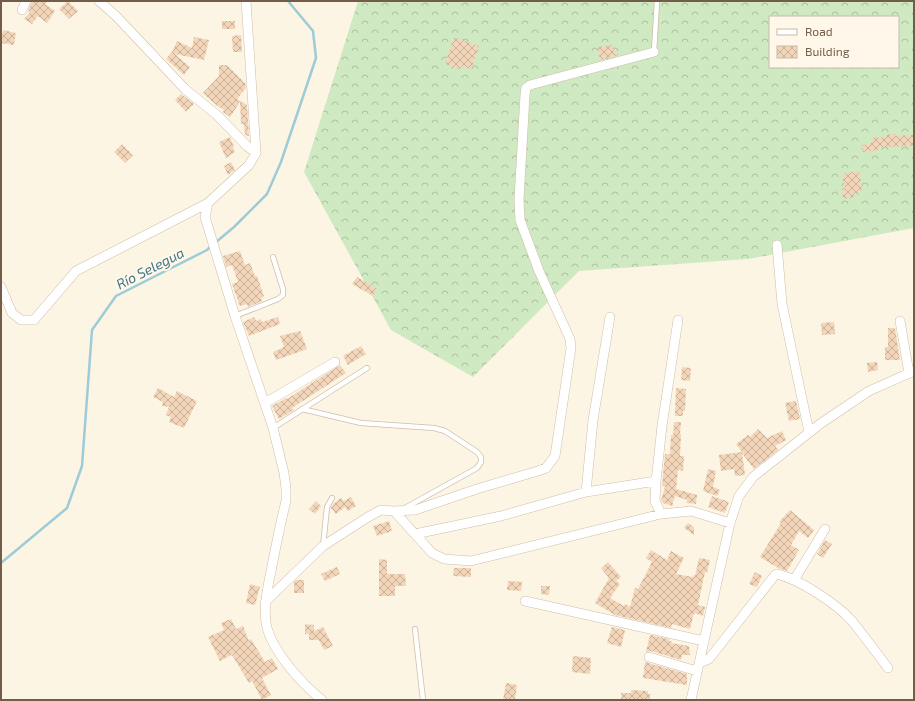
<svg xmlns="http://www.w3.org/2000/svg" width="915" height="701" viewBox="0 0 915 701" font-family="'Exo 2',sans-serif">
  <defs>
    <pattern id="forest-crowns" width="20" height="18" patternUnits="userSpaceOnUse"><rect width="20" height="18" fill="#cfeac2"/><path d="M2 6a3 3 0 1 1 6 0M12 15a3 3 0 1 1 6 0" fill="none" stroke="#adc1a0"/></pattern>
    <pattern id="building-cross-hatch" width="8" height="8" patternUnits="userSpaceOnUse"><rect width="8" height="8" fill="#f3d5ba"/><path d="M0 0l8 8M0 8l8-8" fill="none" stroke="#c9b099"/></pattern>
  </defs>
  <rect width="100%" height="100%" fill="#fdf5e3"/>
  <path fill="url(#forest-crowns)" fill-rule="evenodd" d="M358,1H914V228L748,259L579,271L473,377L391,330L304,172ZM770,17H898V67H770Z"/>
  <g fill="none" stroke-linecap="round" stroke-linejoin="round">
    <path stroke="#9dcbd8" stroke-width="2.5" d="M215,243L234,227L267,194L281,162L316,58L313,31L288,1
      M1,563L67,508L82,466L92,330L116,296L207,250L211,246"/>
  </g>
  <path fill="url(#building-cross-hatch)" d="M32,1H47L45,4L55,11L47,23L38,16L32,24L24,19L30,12L28,11Z
    M68,1L78,11L69,19L59,9Z
    M222,21H235V29H222Z
    M3,30L16,33L14,45L1,43Z
    M241,35L242,52H233L232,36Z
    M194,37L209,40L204,60L175,54L190,67L184,75L166,59L172,52L177,41L192,48Z
    M454,37L479,46L471,69L461,66L460,69L445,64Z
    M612,45L614,52H617L618,55L600,60L598,47Z
    M219,65H227L245,83L246,88L237,99L247,105L249,136L245,135L244,124H241L240,102L230,117L223,112L224,110L215,104L203,93L219,76Z
    M181,94L194,104L186,112L175,100Z
    M887,134H895V136L914,135V146L879,147V150L863,152L862,145L871,144V138L887,137Z
    M230,137L234,147L233,148L235,152L226,158L219,142Z
    M122,144L133,155L125,163L114,152Z
    M231,162L235,170L228,175L224,166Z
    M859,171L862,191L854,192L855,197L843,199L842,189L845,188L842,174Z
    M240,251L245,265L250,263L255,276H257L264,296L261,298L262,301L248,307L247,304L240,306L232,284L238,282L232,265L226,267L223,256Z
    M357,277L377,289L373,296L352,284Z
    M254,317L256,321L261,319L262,322L278,317L280,324L249,336L243,322Z
    M834,322L835,334L822,335L821,323Z
    M888,328H895L900,360H885V347H888Z
    M300,331L307,349L276,360L273,352L284,347L280,336Z
    M361,346L366,354L348,365L343,356Z
    M877,362L878,370L868,372L867,363Z
    M340,365L346,373L292,408L294,410L279,419L272,406L286,398L287,399Z
    M682,367L691,368L690,381L681,380Z
    M158,388L174,397L177,391L197,401L184,428L169,422L171,417L166,415L169,407L162,406L163,402L153,397Z
    M676,388L686,389L685,411H683V416H675Z
    M796,401L800,419L789,421L785,403Z
    M674,422H681L680,434H681L680,456H684L683,471L678,470L676,489L697,495L696,504L687,503V500L675,496L672,506L663,503L661,500L665,487L662,486L665,454H670L671,435H673Z
    M758,429L767,438L782,431L786,440L775,446L778,450L754,469L742,453L745,475L735,476L734,469L721,471L719,455L742,452L736,444L748,435L750,437Z
    M708,469L716,471L713,487L720,490L717,496L703,491Z
    M712,496L729,502L725,513L708,507Z
    M351,497L356,506L348,511L345,507L336,514L331,508L333,504L341,498L344,501Z
    M316,501L321,506L315,514L309,509Z
    M790,510L814,530L808,538L799,531L791,545L799,550L787,571L778,568L760,557L781,523L779,522Z
    M389,521L392,531L377,536L373,526Z
    M688,523L694,527V535L684,528Z
    M825,540L832,544L823,558L817,554Z
    M651,550L667,560L671,551L684,558L676,574L693,577V575L695,576L699,558L710,560L707,573L705,572L698,605L705,607L703,616L694,613L690,629L672,624L671,628L615,615L595,603L609,578L601,568L608,562L621,577L616,581L620,584L610,598L624,606L625,604L630,607L635,588L638,589L652,562L646,558Z
    M379,559L387,560V574H405L406,586H395V596H379Z
    M337,567L340,574L325,581L321,574Z
    M454,568H471V577L453,576Z
    M755,572L762,576L757,587L749,584Z
    M296,580H304V593H294V582Z
    M508,581L522,582L521,591L507,590Z
    M250,584L260,587L255,605L246,603Z
    M541,586H550L549,595L541,594Z
    M231,619L236,629L243,626L249,641L251,639L265,662L272,658L278,669L262,678L271,695L262,700L252,681L249,683L232,655L220,661L208,637L224,630L221,623Z
    M305,624L314,625V631L323,627L333,646L324,650L319,640H309V634H305Z
    M612,627L625,630L621,647L607,643Z
    M650,635L669,639V641H672L671,643L689,646L690,655H682L681,660L651,651L646,652Z
    M573,656L591,658L590,674L572,672Z
    M645,662L687,674V685L643,678Z
    M506,683L517,685L515,700H503Z
    M631,690L648,691V694H650V700H621V693H631Z"/>
  <g fill="none" stroke-linecap="round" stroke-linejoin="round">
    <defs>
      <path id="lane" d="M654,52L657,1
        M235,316L278,299L283,295V289L273,257
        M302,409L361,423L434,428L445,431L477,452L481,457V462L477,468L405,508
        M273,428L367,368
        M323,546L327,507L332,498
        M415,629L423,700"/>
      <path id="street" d="M99,1L116,16L185,89L218,116L247,146L256,153L249,165L208,203L205,217L235,316L273,428L284,473L286,488V501C281,521 277,541 273,561C269,583 262,606 267,628C274,653 302,684 322,700
        M246,1L256,153
        M22,10L26,1
        M777,245L782,304L809,432
        M1,287L12,313L21,320H34L76,271L208,203
        M900,321L909,373
        M265,403L335,362
        M586,492L593,420L610,317
        M394,511L415,510L480,488L538,471L546,468L555,456L571,348L570,339L539,271L520,220L519,199L525,95L526,88L530,85L654,52
        M661,514L655,501L656,481L662,426L678,320
        M415,534L501,516L586,492L656,481
        M794,580L825,529
        M525,601L704,641
        M265,602L323,546L368,517L381,510L394,511L432,553L444,559L471,561L661,514L691,511L730,523
        M649,657L697,671
        M699,663L709,659L775,575L777,574C799,579 837,604 852,621C864,636 876,652 888,668
        M691,700L730,523L739,496L753,477L820,424L869,391L914,371"/>
    </defs>
    <use href="#lane" stroke="#cebdaa" stroke-width="6"/>
    <use href="#street" stroke="#cebdaa" stroke-width="10"/>
    <use href="#lane" stroke="#fff" stroke-width="4.5"/>
    <use href="#street" stroke="#fff" stroke-width="9"/>
  </g>
  <g text-anchor="middle" dominant-baseline="central" stroke-width="4" stroke-linejoin="round" paint-order="stroke">
    <g font-size="14" font-style="italic" fill="#417889" stroke="#fff8ea">
      <text transform="translate(150 268) rotate(-27)">Río Selegua</text>
    </g>
  </g>
  <rect width="915" height="701" fill="none" stroke="#755c49" stroke-width="4"/>
  <rect x="769" y="16" width="130" height="52" fill="#fff8ea" stroke="#c8baaa"/>
  <rect x="777" y="29" width="20" height="6" fill="#ffffff" stroke="#c8baaa"/>
  <text x="805" y="36" font-size="12" fill="#755c49">Road</text>
  <rect x="777" y="46" width="20" height="12" fill="url(#building-cross-hatch)" stroke="#c8baaa"/>
  <text x="805" y="56" font-size="12" fill="#755c49">Building</text>
</svg>
